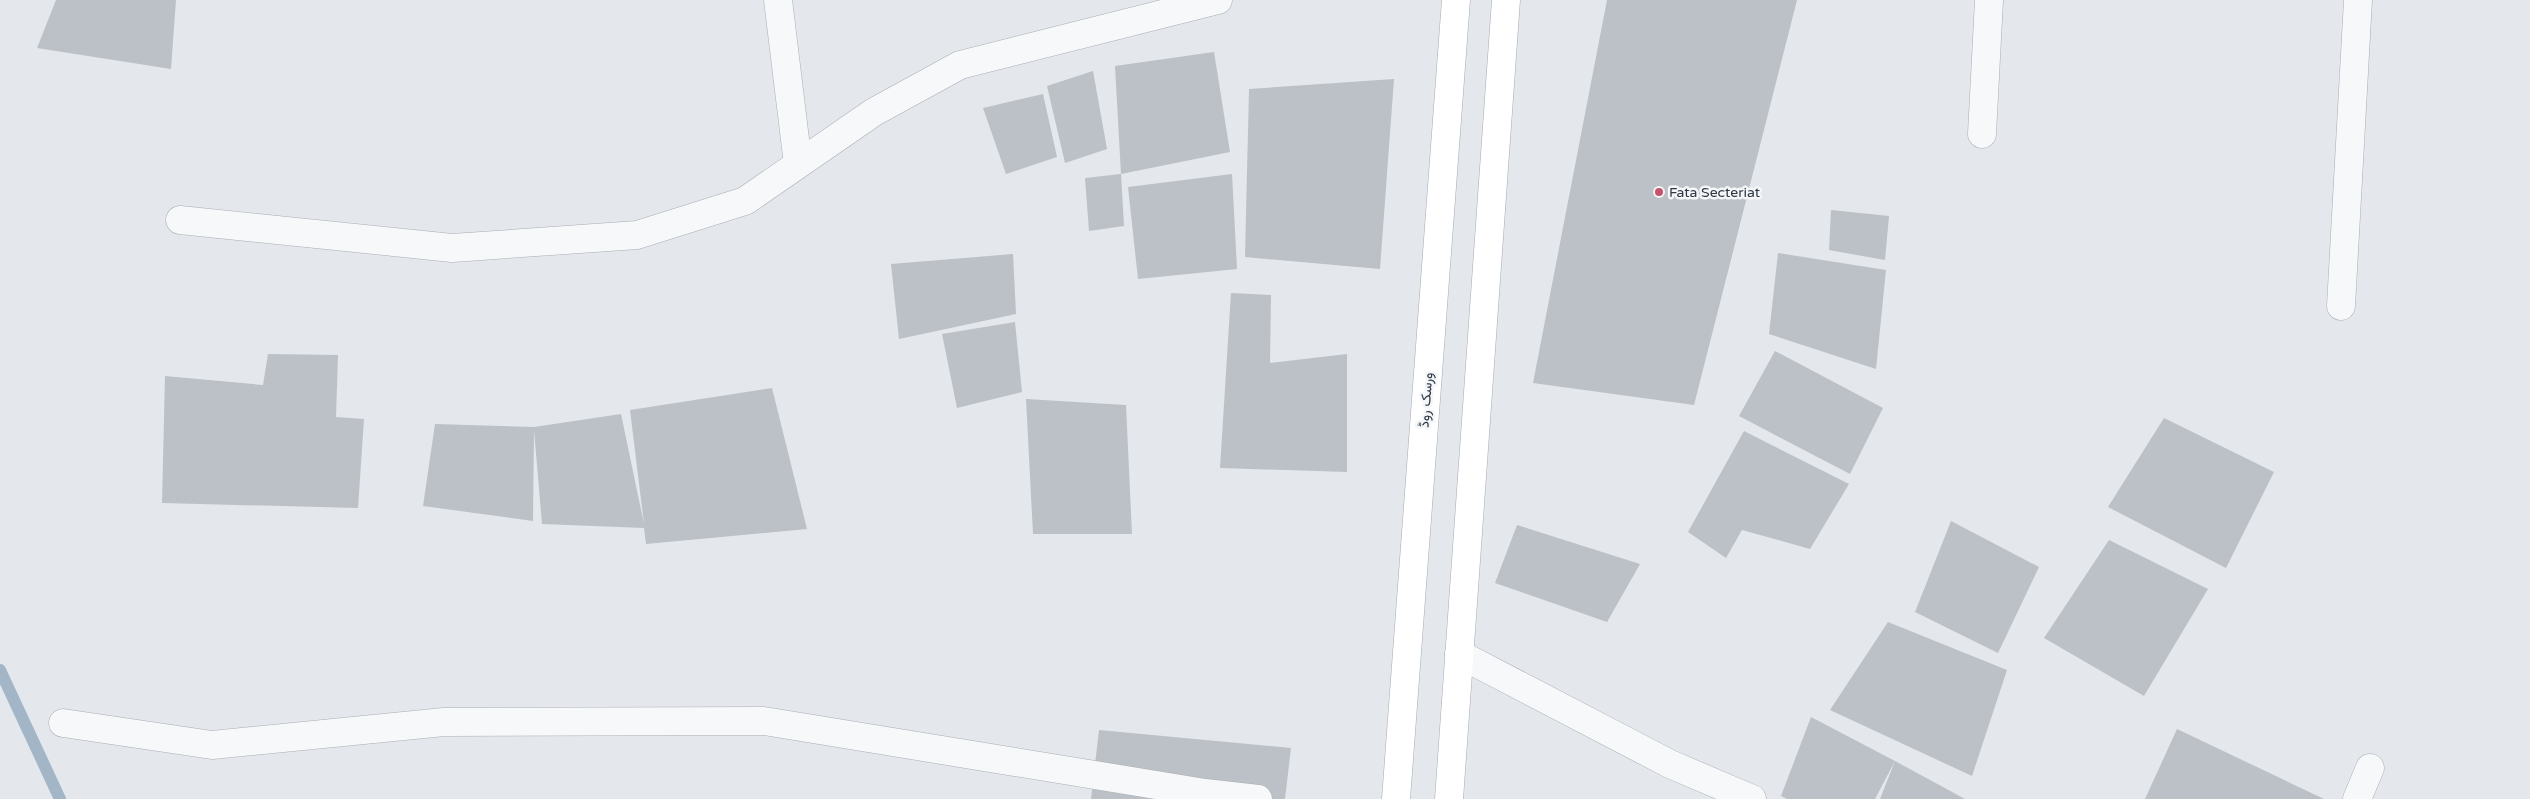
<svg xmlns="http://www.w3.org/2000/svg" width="2530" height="799" viewBox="0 0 2530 799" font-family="'Varela Round',Vazirmatn,sans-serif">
  <rect width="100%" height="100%" fill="#e4e7eb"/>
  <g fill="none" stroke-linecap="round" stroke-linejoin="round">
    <path stroke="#a2b6c8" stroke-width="12" d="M0,670L60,799"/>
  </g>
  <path fill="#bcc1c7" d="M56,0H176L171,69L37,48Z
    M1607,0H1797L1694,405L1533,383Z
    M1214,52L1230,152L1121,174L1115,66Z
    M1093,71L1107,149L1065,163L1047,86Z
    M1394,79L1380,269L1245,257L1249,89Z
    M1043,94L1057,157L1006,174L983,108Z
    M1121,174L1124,226L1089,231L1085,178Z
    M1232,174L1237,269L1138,279L1128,187Z
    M1831,210L1889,216L1885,260L1829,250Z
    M1778,253L1886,270L1876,369L1769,334Z
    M1013,254L1016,314L899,339L891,264Z
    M1231,293L1271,295L1270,363L1347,354V472L1220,468Z
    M1015,322L1022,392L957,408L942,334Z
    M1775,351L1883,408L1850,474L1739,416Z
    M268,354L338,355L336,417L364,419L358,508L162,503L165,376L263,385Z
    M772,388L807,529L646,544L644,528L542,524L534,430L533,521L423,506L435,424L534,427L621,414L644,524L630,410Z
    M1026,399L1126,405L1132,534H1033Z
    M2164,418L2274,472L2226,568L2108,507Z
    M1744,431L1849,484L1810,549L1742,530L1726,558L1688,532Z
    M1951,521L2039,567L1998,653L1915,612Z
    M1517,525L1640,564L1607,622L1495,583Z
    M2109,540L2208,589L2144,696L2044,638Z
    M1888,622L2007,670L1972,776L1830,710Z
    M1811,717L1895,761L1965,799H1880L1895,761L1875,799H1787L1781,796Z
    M2177,729L2324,799H2145Z
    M1099,730L1291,748L1285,799H1091Z"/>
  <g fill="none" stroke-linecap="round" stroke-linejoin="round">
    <defs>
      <path id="minor" d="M778,0L798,164
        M1982,134L1989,0
        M180,220L452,248L637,235L745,201L874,112L960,65L1218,0
        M2341,306L2358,0
        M1459,654L1670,764L1752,799
        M63,723L212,745L444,722L764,721L1205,793L1258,799
        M2357,799L2370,768"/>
      <path id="primary" d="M1396,799L1456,0
        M1449,799L1506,0"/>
    </defs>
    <use href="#minor" stroke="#a9aeb5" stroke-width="29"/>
    <use href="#primary" stroke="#a4acb6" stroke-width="29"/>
    <use href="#minor" stroke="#f7f8f9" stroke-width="28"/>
    <use href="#primary" stroke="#fff" stroke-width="28"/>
  </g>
  <circle fill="#c5546a" stroke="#f4f6f8" stroke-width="2" cx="1659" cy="192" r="5"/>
  <g text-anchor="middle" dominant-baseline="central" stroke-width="5" stroke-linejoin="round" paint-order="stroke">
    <g font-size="14" fill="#2d3642" stroke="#f4f6f8" text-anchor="start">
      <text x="1669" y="192">Fata Secteriat</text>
    </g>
    <g font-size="14" fill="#2d3642" stroke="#f4f6f8">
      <text transform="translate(1426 400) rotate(-86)">ورسک روڈ</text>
    </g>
  </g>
</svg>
